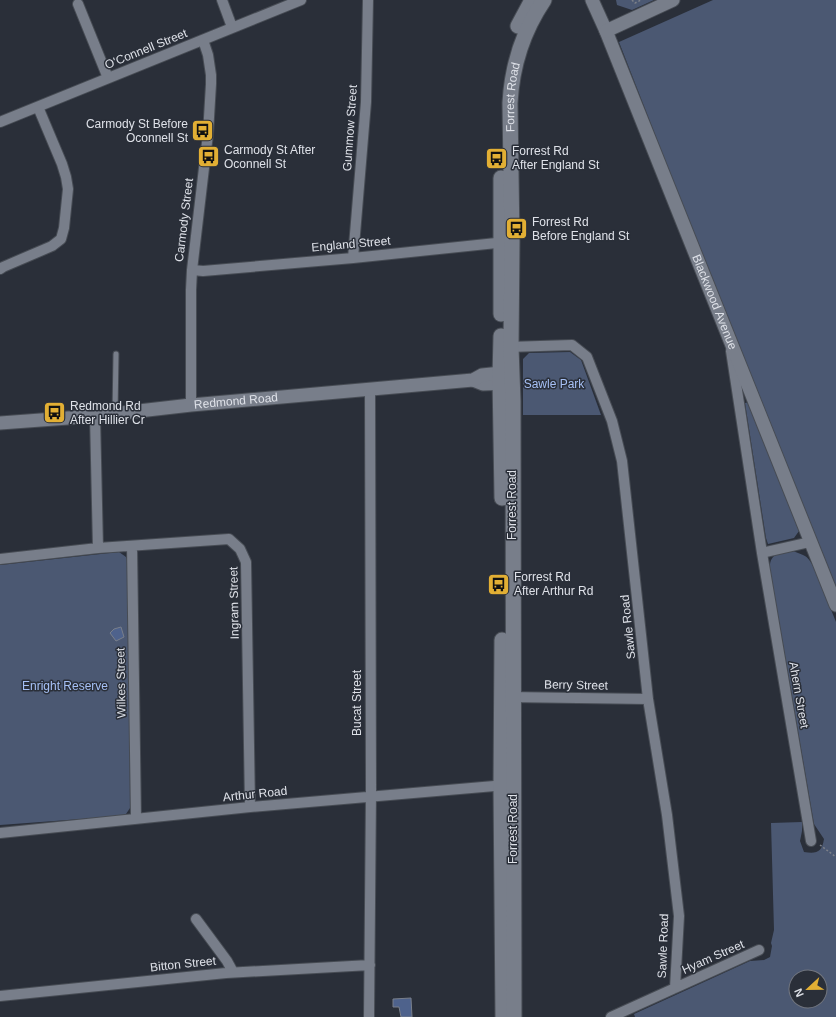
<svg xmlns="http://www.w3.org/2000/svg" width="836" height="1017" viewBox="0 0 836 1017" font-family="Arial,sans-serif">
  <rect width="100%" height="100%" fill="#2a2f39"/>
  <path fill="#4b5872" fill-rule="evenodd" d="M616,0H654L632,10L617,5Z
    M713,0H836V591L726,317L619,42Z
    M570,352L581,360L601,415H523V359L529,353Z
    M750,402L798,520L799,531L794,538L768,544L766,538L745,403Z
    M793,551C797,553 802,554 805,556C810,559 813,566 815,570L836,622V1017H635L634,1014L750,961L764,960L770,957L772,946L771,943L774,930L771,823L802,822V831L800,841L804,852C817,854 822,852 824,839L814,824L770,569C769,553 780,553 793,551ZM796,977H820V1001H796Z
    M119,552L126,557L129,563L130,808L126,814L122,816L0,825V565Z"/>
  <path fill="#4e628c" stroke="#797f8b" d="M121,627L124,637L116,641L110,633L114,629Z
    M411,998L412,1017H401L399,1007H393V999Z"/>
  <g fill="none" stroke-linecap="round" stroke-linejoin="round">
    <defs>
      <path id="service" d="M115,413L116,354"/>
      <path id="minor" d="M222,0L232,27
        M78,4L108,78
        M0,122L301,0
        M353,258L366,102L368,0
        M0,269L3,267L52,246L61,239L64,228L68,189L66,177L62,164L38,107
        M192,270L203,271L353,258L506,242
        M505,347L572,345L587,357L612,421L622,461L648,699L667,815L679,916L675,988
        M731,351L762,553L811,841
        M191,405V290L192,270L208,134L211,84V75L208,55L203,40
        M95,416L98,548
        M132,546L136,819
        M762,553L810,542
        M0,559L98,548L229,539L240,549L246,562L250,807
        M508,697L648,699
        M0,833L250,807L506,785
        M196,919L227,961L233,972
        M0,996L226,973L370,965
        M369,1017L371,791L370,389
        M611,1017L759,950"/>
      <g id="tertiary">
        <path id="s1" d="M592,0L606,31L836,605"/>
        <path d="M606,31L673,0"/>
        <path d="M473,380L483,384L510,383"/>
        <path id="s2" d="M0,423L95,416L191,405L473,380L482,375L511,372"/>
      </g>
      <g id="secondary">
        <path d="M518,26L532,0"/>
        <path d="M501,178V314"/>
        <path d="M501,336L500,377L502,498"/>
        <path d="M502,640L501,786L503,1017"/>
        <path id="s3" d="M514,1017L513,401L511,347L512,242L510,103C512,66 523,31 544,0"/>
      </g>
    </defs>
    <use href="#service" stroke="#474c54" stroke-width="7"/>
    <use href="#minor" stroke="#474c54" stroke-width="12"/>
    <use href="#tertiary" stroke="#474c54" stroke-width="15"/>
    <use href="#secondary" stroke="#474c54" stroke-width="17"/>
    <path stroke="#7c8089" stroke-width="1.5" stroke-dasharray="2 2" stroke-linecap="butt" d="M632,0L635,3L641,0
      M820,845L836,857"/>
    <use href="#service" stroke="#787e8a" stroke-width="5"/>
    <use href="#minor" stroke="#787e8a" stroke-width="10"/>
    <use href="#tertiary" stroke="#787e8a" stroke-width="13"/>
    <use href="#secondary" stroke="#787e8a" stroke-width="15"/>
  </g>
  <defs>
    <symbol id="bus-square" viewBox="-11 -11 22 22"><rect x="-9" y="-9" width="18" height="18" rx="4" fill="#e2af34" stroke="#2a2f39"/><path d="M-5-6H5V4H4V6H2V4H-2V6H-4V4H-5ZM-3.5-4V0h7V-4ZM-3.5 1.2v1.5H-2V1.2ZM2 1.2v1.5H3.5V1.2Z" fill="#111"/></symbol>
  </defs>
  <g fill-rule="evenodd">
    <use href="#bus-square" x="190" y="118" width="25" height="25"/>
    <use href="#bus-square" x="196" y="144" width="25" height="25"/>
    <use href="#bus-square" x="484" y="146" width="25" height="25"/>
    <use href="#bus-square" x="504" y="216" width="25" height="25"/>
    <use href="#bus-square" x="42" y="400" width="25" height="25"/>
    <use href="#bus-square" x="486" y="572" width="25" height="25"/>
  </g>
  <g text-anchor="middle" dominant-baseline="central" stroke-width="3" stroke-linejoin="round" paint-order="stroke">
    <g font-size="12" fill="#dee1e8" stroke="#2a2f39">
      <text transform="translate(146 49) rotate(-22)">O'Connell Street</text>
      <text stroke="none"><textPath href="#s3" startOffset="920">Forrest Road</textPath></text>
      <text transform="translate(350 128) rotate(-86)">Gummow Street</text>
      <text transform="translate(184 220) rotate(-83)">Carmody Street</text>
      <text transform="translate(351 244) rotate(-5)">England Street</text>
      <text stroke="none"><textPath href="#s1" startOffset="326">Blackwood Avenue</textPath></text>
      <text stroke="none"><textPath href="#s2" startOffset="237">Redmond Road</textPath></text>
      <text transform="translate(512 505) rotate(-90)">Forrest Road</text>
      <text transform="translate(234 603) rotate(-91)">Ingram Street</text>
      <text transform="translate(628 627) rotate(-96)">Sawle Road</text>
      <text transform="translate(121 683) rotate(-91)">Wilkes Street</text>
      <text transform="translate(576 685) rotate(1)">Berry Street</text>
      <text transform="translate(799 695) rotate(80)">Ahern Street</text>
      <text transform="translate(357 703) rotate(-90)">Bucat Street</text>
      <text transform="translate(255 794) rotate(-6)">Arthur Road</text>
      <text transform="translate(513 829) rotate(-90)">Forrest Road</text>
      <text transform="translate(663 946) rotate(-88)">Sawle Road</text>
      <text transform="translate(713 957) rotate(-24)">Hyam Street</text>
      <text transform="translate(183 964) rotate(-6)">Bitton Street</text>
    </g>
    <g font-size="12" fill="#dee1e8" stroke="#2a2f39" text-anchor="start">
      <text x="188" y="124" text-anchor="end">Carmody St Before<tspan x="188" dy="14">Oconnell St</tspan></text>
      <text x="224" y="150">Carmody St After<tspan x="224" dy="14">Oconnell St</tspan></text>
      <text x="512" y="151">Forrest Rd<tspan x="512" dy="14">After England St</tspan></text>
      <text x="532" y="222">Forrest Rd<tspan x="532" dy="14">Before England St</tspan></text>
      <text x="70" y="406">Redmond Rd<tspan x="70" dy="14">After Hillier Cr</tspan></text>
      <text x="514" y="577">Forrest Rd<tspan x="514" dy="14">After Arthur Rd</tspan></text>
    </g>
    <g font-size="12" fill="#a6c0f5" stroke="#2a2f39">
      <text x="554" y="384">Sawle Park</text>
      <text x="65" y="686">Enright Reserve</text>
    </g>
  </g>
  <g transform="translate(808 989) rotate(248)"><circle r="19" fill="#2a2f39" stroke="#72767f"/>
  <path d="M0-3L7 15L0 10L-7 15Z" fill="#e2af34"/>
  <text y="-6" font-size="11" font-weight="bold" text-anchor="middle" fill="#dee1e8">N</text>
  </g>
</svg>
